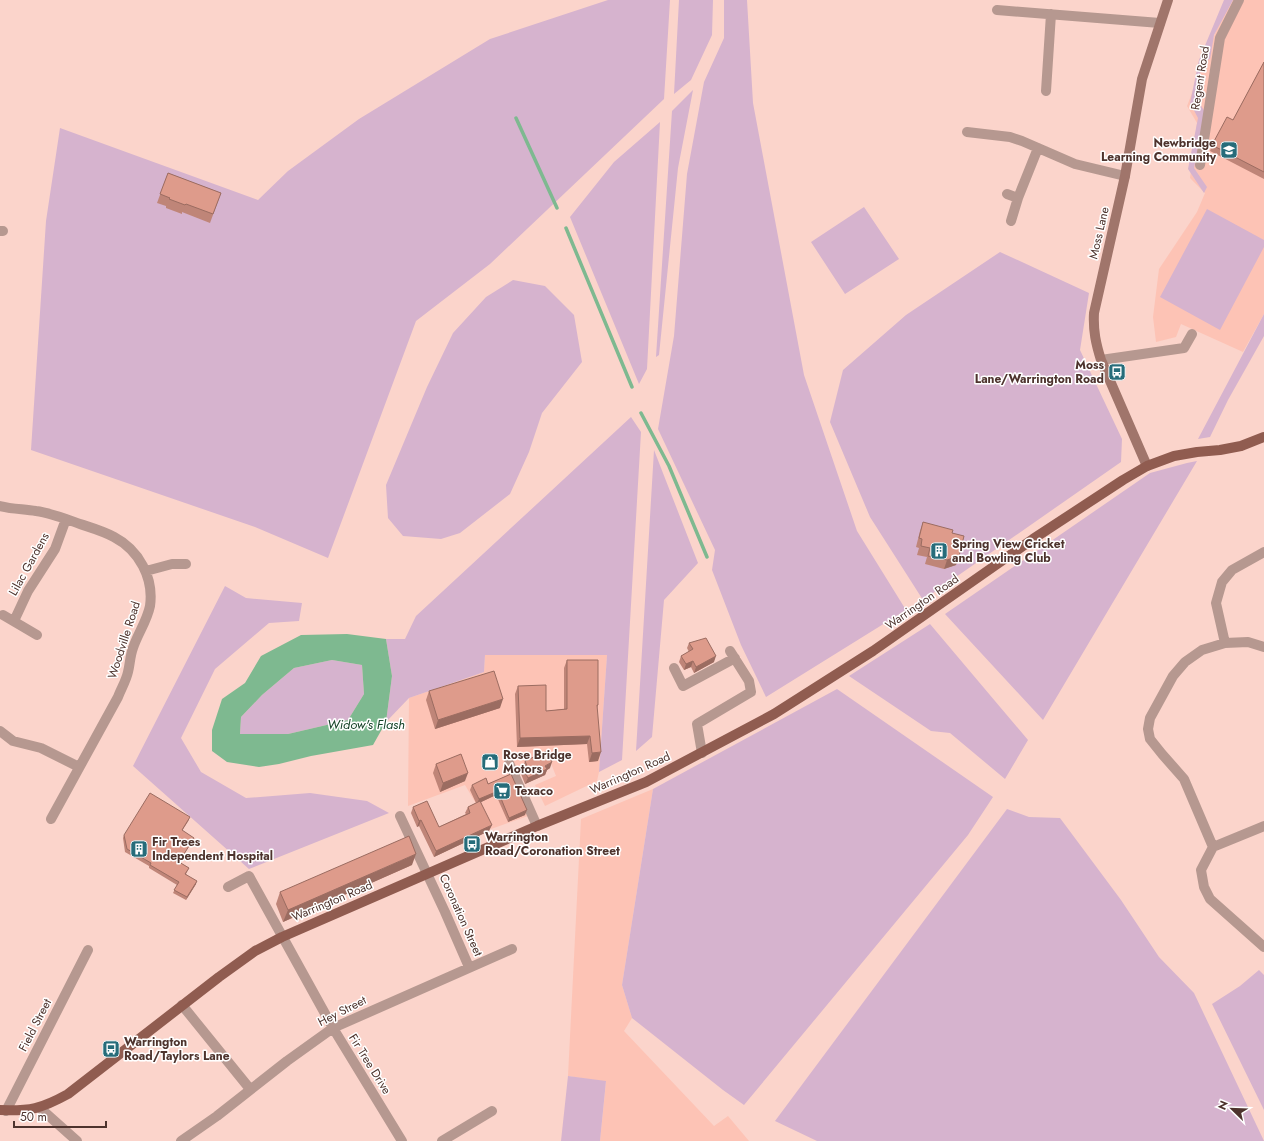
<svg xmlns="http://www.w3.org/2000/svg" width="1264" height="1141" viewBox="0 0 1264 1141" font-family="Jost,sans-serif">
  <rect width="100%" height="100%" fill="#fbd4cb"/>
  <path fill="#fdc3b5" d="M1228,0H1264V314L1243,352L1181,324L1176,337L1156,342L1153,317L1159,269L1197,212L1205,193L1190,178L1197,123L1187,106Z
    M485,655H607L599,772L597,781L545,806L535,785L556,776L548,756L539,757L511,770L528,816L491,829L465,785L408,806L409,698L484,672Z
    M653,789L622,985L632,1018L624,1031L714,1126L728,1116L749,1141H600L606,1082L568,1076L581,819Z"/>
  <path fill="#d6b3ce" d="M608,0H670L664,99L490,264L416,321L328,558L255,527L31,450L46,221L60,128L258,200L288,171L359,119L490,39Z
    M679,0H713L712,35L691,80L674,94Z
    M724,0H747L753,103L804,375L857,531L906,610L766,697L741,645L712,570L715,550L658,429L674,336L687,174L704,82L724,38Z
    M1224,0H1233L1214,35L1210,59L1202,62L1196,98L1205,112L1194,168L1207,187L1204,193L1188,169L1198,118L1190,103L1199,60Z
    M693,90L678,168L659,355L656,357L672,111Z
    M660,122L647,369L639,384L570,217L614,162Z
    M864,207L899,259L845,294L811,242Z
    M1207,209L1264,240V247L1220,330L1160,297Z
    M1000,252L1089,293L1080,350L1122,439L1121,462L923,600L870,517L830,422L843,370L906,315Z
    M513,280L545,286L574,315L582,362L542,413L529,452L510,494L460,533L441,539L403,536L388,518L386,485L427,387L453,333L486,297Z
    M1264,314V336L1228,400L1210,437L1198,439Z
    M631,417L641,432L622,760L599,772L607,655H485L484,672L409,698L386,722L392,676L386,639H405L416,616Z
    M654,450L698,563L664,600L652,737L636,751Z
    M1197,461L1043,720L945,614L1150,473L1187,463Z
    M225,586L246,598L302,603L299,621L269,623L215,669L181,738L201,772L246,798L310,793L367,801L389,813L249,869L133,766Z
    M930,624L1028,740L1005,779L950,733L931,731L849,676Z
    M332,660L362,665L364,694L348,720L288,734H240L241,717L262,695L294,668Z
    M837,689L993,797L968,835L744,1105L723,1090L632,1018L622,985L653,789Z
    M1007,809L1029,817L1060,818L1121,900L1159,957L1194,993L1264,1141H817L775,1121Z
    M1259,970L1264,975V1110L1212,1004L1240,986Z
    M568,1076L606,1081L600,1141H561Z"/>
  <path fill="#7eb990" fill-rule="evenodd" d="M347,634L386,639L392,676L386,722L373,745L311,756L279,764L259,767L227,762L212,751V730L222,699L245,683L261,656L301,635ZM332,660L362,665L364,694L348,720L288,734H240L241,717L262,695L294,668Z"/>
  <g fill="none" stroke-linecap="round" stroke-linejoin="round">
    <path stroke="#7eb990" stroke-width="3.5" d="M516,118L557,208
      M566,228L632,387
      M641,413L669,466L707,557"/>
    <path stroke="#b69890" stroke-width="10" d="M997,10L1160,23
      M1046,91L1051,14
      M967,132L1010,137L1022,141L1075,164L1125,176
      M1200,165L1220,38L1239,0
      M1007,194L1018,198L1011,221
      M1018,198L1038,148
      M0,231H3
      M1101,360L1184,348L1192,334
      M0,506C12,509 24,509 36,511C51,513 66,519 80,524C92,528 103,531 114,537C139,550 154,578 150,606C147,621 138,633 133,648C130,656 130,664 128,672C126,681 121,689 118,697L51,819
      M146,571L172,564H186
      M3,615L37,635
      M14,621L28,591L55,549L66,519
      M1225,643L1216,603L1222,582L1232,570L1264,552
      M1264,647L1248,642L1225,643L1202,650L1185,662L1173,676L1150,718L1148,729L1150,739L1162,754L1184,779L1213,847L1201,870L1204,887L1210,899L1264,947
      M674,668L683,686L735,658
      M0,731L13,741L41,748L79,767
      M702,753L697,724L751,692L749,681L730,651
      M509,763L537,826
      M400,816L445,912L469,967
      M1213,847L1264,826
      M228,887L249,876L333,1028L402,1141
      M182,1005L250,1089
      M40,1108L77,1141
      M6,1111L88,950
      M181,1141L217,1116L287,1061L333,1028L512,949
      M442,1141L492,1111"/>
    <path stroke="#a0756b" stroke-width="10" d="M1147,466L1101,360C1096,344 1093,331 1094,313L1125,176L1142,79L1168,0"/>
    <path stroke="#905c50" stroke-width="10" d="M0,1110C30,1111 41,1109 68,1094L219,977L255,951L282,937L537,826L646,782L774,714L873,651L1033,539L1123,480L1147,466L1174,456L1197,452L1220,450L1241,446L1264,437"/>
  </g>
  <path fill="#bf8578" d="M1264,62V179L1210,151L1212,145L1233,120Z
    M168,173L221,193L210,223L182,212V214L166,208V206L157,203Z
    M923,522L952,533L959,556L956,565L944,569L925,564L927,557L917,555L919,548L916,547L920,531Z
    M689,643L714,662L694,673L691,667L684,670L679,662L681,656L689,652L687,648Z
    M567,660L598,705L597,708L598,761L589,762L587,744L517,747L515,694L518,686L546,711L564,709V668Z
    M429,691L500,708L435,729L426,700Z
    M525,761L550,768L547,770L545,775L525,784L521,774L523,768V767Z
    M436,764L465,781L440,792L433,773Z
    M511,774L525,815L508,822L496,795L481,802L489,831L434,857L419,826L417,827L411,813L413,807L439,827L466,814L465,813L468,807L476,803L470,790L472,785L488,784Z
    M189,820L182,831L192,840L179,862L189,868L186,874L196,884L186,900L173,893L177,885L149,868V866L125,852L123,838L124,835Z
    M412,865L283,922L276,904L280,892Z"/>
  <path fill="#9b6c61" d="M959,556L956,565L944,569L947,560Z
    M716,656L714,662L694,673L696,667Z
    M693,661L691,667L684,670L686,664Z
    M503,699L500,708L435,729L438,720Z
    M590,736L587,744L517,747L520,738Z
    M601,752L598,761L589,762L592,753Z
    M552,762L550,768L547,770L545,775L525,784L528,778L545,766Z
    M468,773L465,781L440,792L443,783Z
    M498,791L496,795L477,804L479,799Z
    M527,810L525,815L508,822L509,818Z
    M421,820L419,826L417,827L419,821Z
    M492,825L489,831L434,857L436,851Z
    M416,854L412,865L283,922L288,910Z
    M197,881L196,884L186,900L187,897Z"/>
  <path fill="#de9b8b" stroke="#9b6c61" d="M1264,62V172L1212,145L1227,117L1233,120Z
    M168,173L221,193L213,214L186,204L185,205L169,199L170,198L160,194Z
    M923,522L953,530L952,533L964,536L959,556L947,560L928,556L930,548L921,546L922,539L919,538Z
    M706,638L716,656L696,667L693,661L686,664L681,656L693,649L689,643Z
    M567,660H598V705H597L601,752L592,753L590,736L520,738L518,686L546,685V711L567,709Z
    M494,671L503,699L438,720L429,691Z
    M547,751L552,762L545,766L547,769L528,778L523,768L527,766L525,761Z
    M461,754L468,773L443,783L436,764Z
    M511,774L527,810L509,818L498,791L479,799L472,785L486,778L488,784Z
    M150,793L190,817L182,830L194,838L179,862L189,868L185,874L197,881L187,897L174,890L179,882L150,865L151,863L127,849L124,835Z
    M427,801L439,827L470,813L468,807L480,801L492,825L436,851L421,820L419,821L413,807Z
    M409,836L416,854L288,910L280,892Z"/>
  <defs>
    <symbol id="school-square" viewBox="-11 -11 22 22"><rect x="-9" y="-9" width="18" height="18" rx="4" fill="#266c7a" stroke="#fff"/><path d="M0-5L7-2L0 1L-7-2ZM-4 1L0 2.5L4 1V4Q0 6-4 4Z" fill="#fff"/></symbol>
    <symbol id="bus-square" viewBox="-11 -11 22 22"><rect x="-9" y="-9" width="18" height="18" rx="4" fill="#266c7a" stroke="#fff"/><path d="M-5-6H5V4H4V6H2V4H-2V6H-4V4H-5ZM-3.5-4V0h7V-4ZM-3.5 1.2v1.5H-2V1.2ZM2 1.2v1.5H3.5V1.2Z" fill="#fff"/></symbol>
    <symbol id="building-square" viewBox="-11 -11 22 22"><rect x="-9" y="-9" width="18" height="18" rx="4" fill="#266c7a" stroke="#fff"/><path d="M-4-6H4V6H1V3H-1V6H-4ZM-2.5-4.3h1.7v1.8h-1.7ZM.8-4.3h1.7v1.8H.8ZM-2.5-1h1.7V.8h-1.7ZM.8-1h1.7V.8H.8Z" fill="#fff"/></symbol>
    <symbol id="shop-square" viewBox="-11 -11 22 22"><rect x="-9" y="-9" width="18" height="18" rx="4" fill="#266c7a" stroke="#fff"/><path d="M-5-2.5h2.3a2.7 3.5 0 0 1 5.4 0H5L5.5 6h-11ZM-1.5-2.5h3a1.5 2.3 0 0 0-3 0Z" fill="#fff"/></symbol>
    <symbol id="supermarket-square" viewBox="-11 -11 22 22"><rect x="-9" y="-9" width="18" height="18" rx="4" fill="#266c7a" stroke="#fff"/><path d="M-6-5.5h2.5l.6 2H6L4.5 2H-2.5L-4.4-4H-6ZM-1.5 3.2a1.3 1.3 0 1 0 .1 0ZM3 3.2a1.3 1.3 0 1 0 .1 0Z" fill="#fff"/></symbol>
  </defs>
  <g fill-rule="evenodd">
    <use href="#school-square" x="1219" y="140" width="20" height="20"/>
    <use href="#bus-square" x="1107" y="362" width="20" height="20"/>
    <use href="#building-square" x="929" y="541" width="20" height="20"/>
    <use href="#shop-square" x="480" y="752" width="20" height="20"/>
    <use href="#supermarket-square" x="492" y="781" width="20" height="20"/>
    <use href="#bus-square" x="462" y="834" width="20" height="20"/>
    <use href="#building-square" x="129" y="839" width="20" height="20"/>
    <use href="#bus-square" x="101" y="1039" width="20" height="20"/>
  </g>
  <g text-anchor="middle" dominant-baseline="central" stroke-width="3" stroke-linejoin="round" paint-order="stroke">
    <g font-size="12" fill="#4d332d" stroke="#fff">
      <text transform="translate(1200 78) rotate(-81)">Regent Road</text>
      <text transform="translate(1099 233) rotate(-77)">Moss Lane</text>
      <text transform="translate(29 564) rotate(-61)">Lilac Gardens</text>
      <text transform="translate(922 602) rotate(-35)">Warrington Road</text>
      <text transform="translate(124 640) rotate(-72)">Woodville Road</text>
      <text transform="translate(630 773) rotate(-24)">Warrington Road</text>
      <text transform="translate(332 901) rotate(-23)">Warrington Road</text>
      <text transform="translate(461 915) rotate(66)">Coronation Street</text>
      <text transform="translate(342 1011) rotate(-27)">Hey Street</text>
      <text transform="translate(35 1025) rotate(-63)">Field Street</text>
      <text transform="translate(370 1064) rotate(58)">Fir Tree Drive</text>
    </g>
    <g font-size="12" font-weight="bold" fill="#4d332d" stroke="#fff" text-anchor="start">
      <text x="1216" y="143" text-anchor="end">Newbridge<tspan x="1216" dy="14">Learning Community</tspan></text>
      <text x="1104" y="365" text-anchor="end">Moss<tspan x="1104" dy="14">Lane/Warrington Road</tspan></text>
      <text x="952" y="544">Spring View Cricket<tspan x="952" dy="14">and Bowling Club</tspan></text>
      <text x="503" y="755">Rose Bridge<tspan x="503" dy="14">Motors</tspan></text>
      <text x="515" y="791">Texaco</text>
      <text x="485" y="837">Warrington<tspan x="485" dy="14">Road/Coronation Street</tspan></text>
      <text x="152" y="842">Fir Trees<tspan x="152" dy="14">Independent Hospital</tspan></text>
      <text x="124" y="1042">Warrington<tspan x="124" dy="14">Road/Taylors Lane</tspan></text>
    </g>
    <g font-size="13" font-style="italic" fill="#164328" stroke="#fff">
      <text x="366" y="724">Widow's Flash</text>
    </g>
  </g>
  <g transform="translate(1232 1109) rotate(293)" stroke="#ffffff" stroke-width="3" paint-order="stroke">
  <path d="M0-3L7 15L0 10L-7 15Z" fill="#4d332d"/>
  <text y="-6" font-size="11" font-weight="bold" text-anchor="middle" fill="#4d332d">N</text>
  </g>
  <path d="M14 1121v6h92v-6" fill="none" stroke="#4d332d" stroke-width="2"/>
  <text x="20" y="1121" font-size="12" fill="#4d332d" stroke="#ffffff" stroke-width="3" paint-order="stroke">50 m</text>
</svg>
